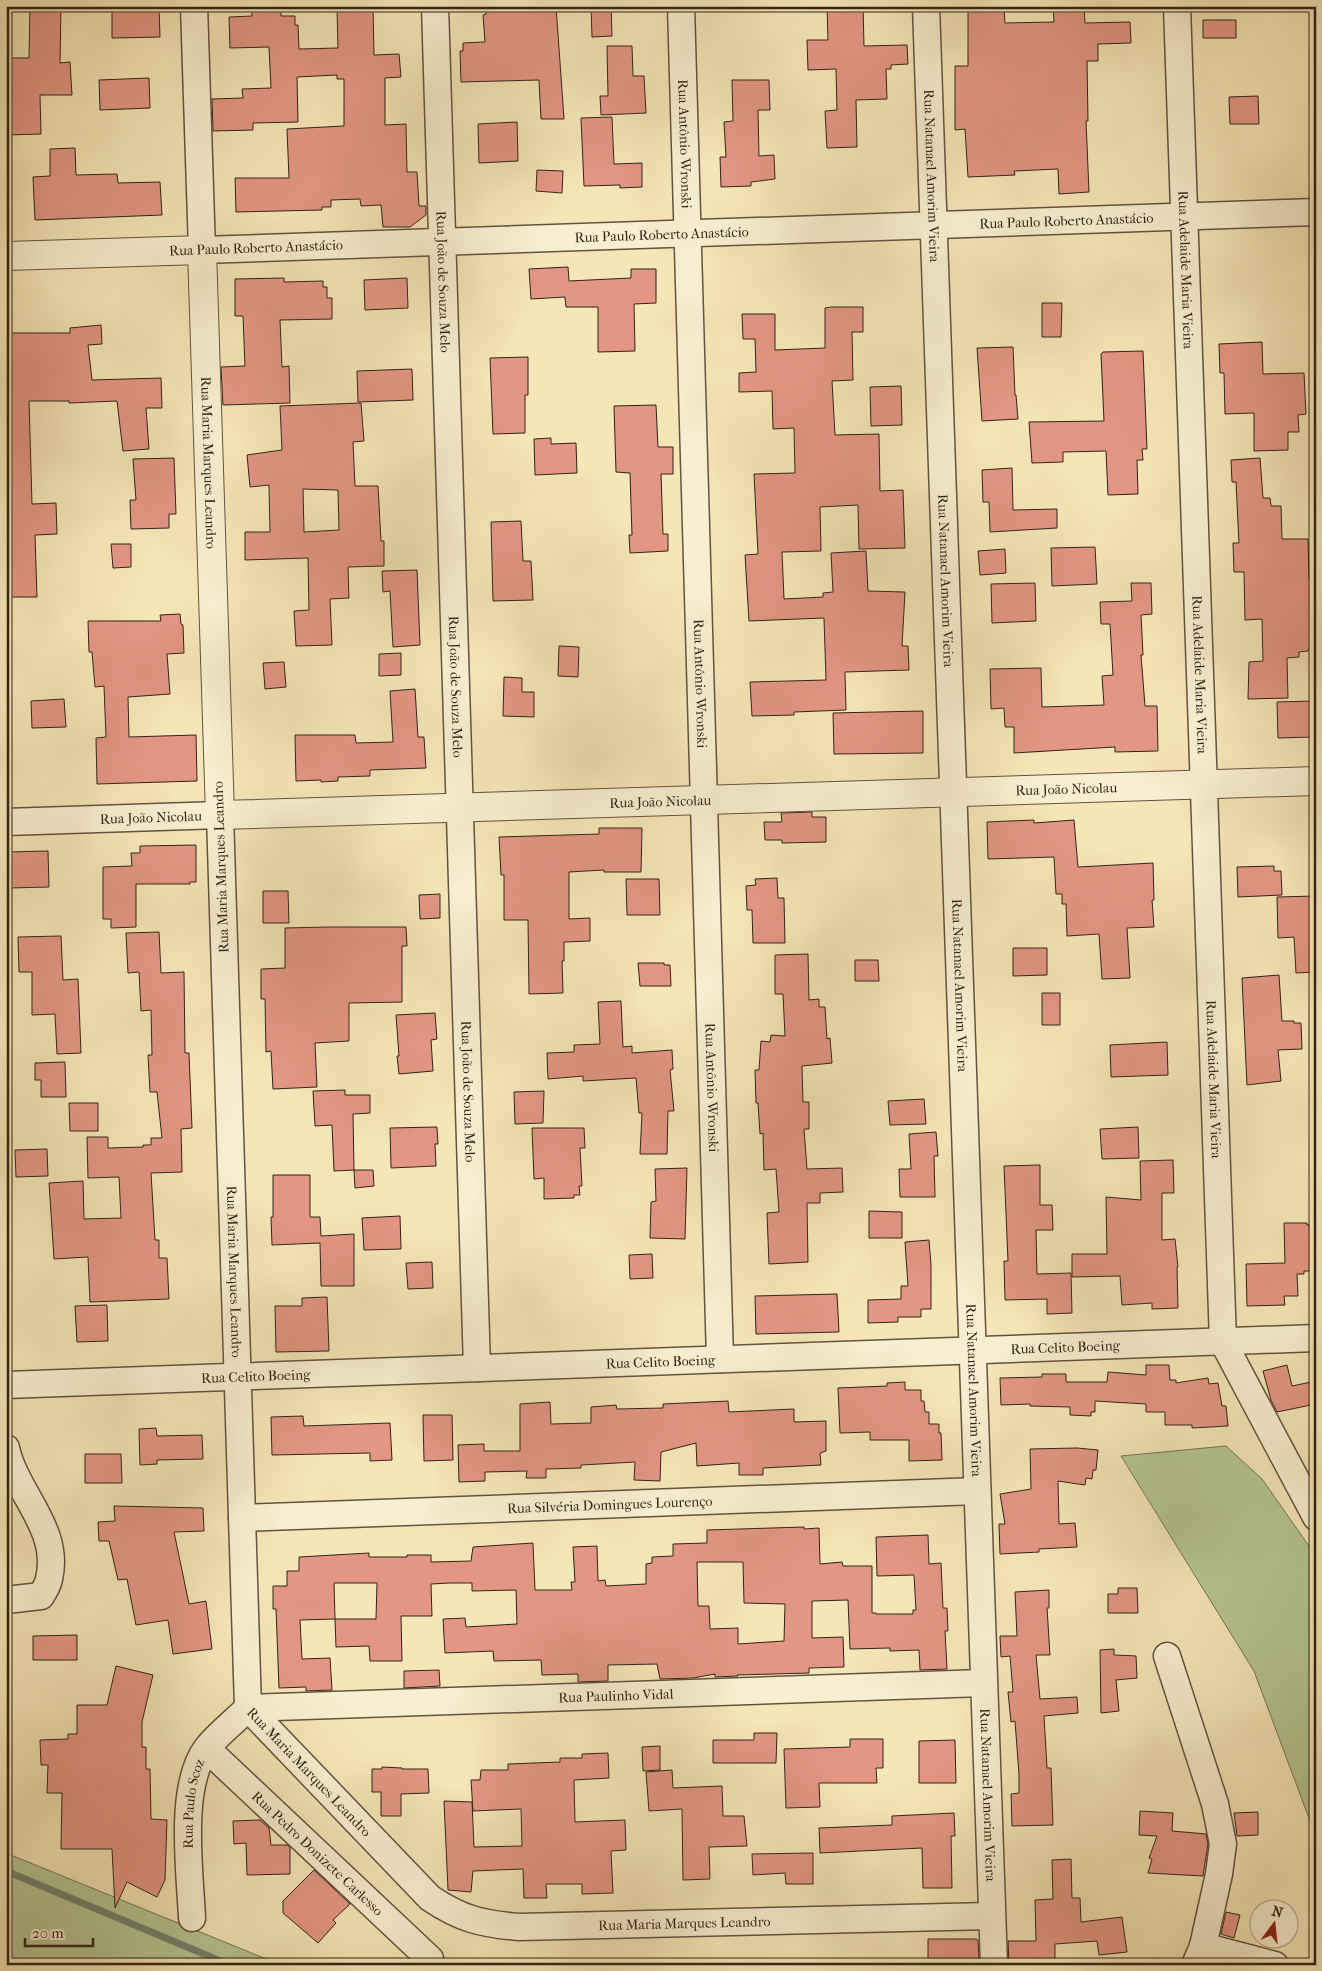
<svg xmlns="http://www.w3.org/2000/svg" width="1322" height="1971" viewBox="0 0 1322 1971" font-family="'IM FELL French Canon',serif">
  <rect width="100%" height="100%" fill="#f5e6b7"/>
  <filter id="stains"><feTurbulence type="fractalNoise" baseFrequency=".004" numOctaves="4"/><feColorMatrix values="0 0 0 0 .2 0 0 0 0 .09 0 0 0 0 .02 0 0 0 .5 -.17"/></filter>
  <radialGradient id="worn" r=".72"><stop offset=".6" stop-color="#630" stop-opacity="0"/><stop offset="1" stop-color="#630" stop-opacity=".3"/></radialGradient>
  <path fill="#b5c694" stroke="#737556" d="M1226,1446L1262,1479L1316,1556V1837L1254,1671L1121,1456Z
    M6,1853L281,1965H6Z"/>
  <g fill="none" stroke-linecap="round" stroke-linejoin="round">
    <path stroke="#72826f" stroke-width="7" d="M6,1871L230,1965"/>
  </g>
  <path fill="#e39684" stroke="#312419" fill-rule="evenodd" d="M30,6H61L60,63L70,62L72,95H40L41,134L6,135V97H12L11,58H29Z
    M112,6H159L160,37L112,38Z
    M281,6V16H295V25H298L299,49L338,48L337,9L373,7L374,55L399,54L401,77L385,78V125L406,124L407,172H417L419,206H426V215L410,227H383L381,205L361,206L360,199L331,200V207H322V210L236,212L235,178H289L287,129L344,126V79H337V75L297,77L298,122L253,123V130L213,131L212,99L243,98L242,89L271,88L269,47L230,48L229,17L252,16L251,7Z
    M485,6H556L564,119H541L539,80L461,82L460,51H463V43L485,42L483,15L486,14Z
    M591,6H611L612,36L592,37Z
    M827,6H863L864,46L907,45L908,64L891,65V69H886L887,99L856,100L857,147L827,148L825,111L837,110L836,69L808,70L807,40H828Z
    M972,6H1004L1005,23L1054,22L1053,6H1084L1085,23L1130,22L1131,43L1098,44V61H1087L1088,121H1086L1089,192L1059,194L1058,169L1014,171L1015,175L968,177L965,129L955,130V66H968V8H972Z
    M1203,20H1236V38H1203Z
    M607,46H632L633,76H644L646,113L601,115L600,96H608Z
    M149,78L150,108L100,110L99,80Z
    M732,80H769L770,110H758L759,156L774,155L775,179L751,182V186L721,187L720,157H726L724,122L733,121Z
    M1258,96L1259,124H1230L1229,97Z
    M612,117L614,164L642,163V187L620,188V185L584,186L581,118Z
    M517,122L518,161L479,163L478,124Z
    M75,148L76,175L117,174L118,183L160,182L162,215L35,220L33,177L50,176V149Z
    M537,170L563,171L562,193L536,191Z
    M568,267L569,281L631,278V269H656V303L634,304L635,351L598,352V307H566L565,297L531,299L529,269Z
    M284,278V282L323,281V287H327V298H332V319L280,320L282,367L289,366L290,403L223,405L221,367L245,366L243,316H235V279Z
    M407,278L408,308L365,310L364,280Z
    M1042,303H1062L1061,337H1042Z
    M831,307H863V332H852L853,380L832,381L835,435L879,434L880,491L903,490L905,548L859,549L858,505L820,507L821,551L782,552L784,599L823,597V593L833,592L831,553L866,551L868,591L905,592L902,646H908L909,670L845,672L846,710L794,712V715L752,716L750,682L826,680L824,618L749,621L745,555L758,554L754,474L795,473L794,428L773,429L772,391L739,392V373L756,372L755,339H743L742,314H775V350L825,348V308Z
    M101,325L102,344L88,345L92,380L161,378L162,408H146L149,449L123,451L117,401L69,403V401H29L32,504L56,503L57,534L35,535L37,597H6V333H70V328Z
    M1262,342L1263,374L1304,373L1306,414L1298,415L1299,432H1288V450L1254,451V413L1225,414L1224,373H1220L1219,344Z
    M1013,347L1015,395H1016L1018,419L982,421L977,348Z
    M1143,351L1147,449H1142L1143,460H1137L1138,494L1108,495L1106,451L1063,452V462L1032,463L1029,422L1104,421L1101,354L1103,352Z
    M528,357V395H525V433L493,434L490,358Z
    M412,369L413,400L358,402L357,371Z
    M901,386L902,425L871,426L870,387Z
    M361,403L364,441L353,442L355,486H378L381,541H384V566L348,567L349,598L330,599L332,645L296,646L294,611L309,610L308,558L245,560V532H270L269,485L250,487L247,455L282,450L280,406ZM303,489L338,490L339,530L304,532Z
    M656,405L658,447H673V474H661L663,534H668V551L630,553L629,535H632L630,473L616,472L614,406Z
    M551,438V444L576,443L577,473L535,475L534,439Z
    M174,458L176,514H169V528L131,529L130,500H136L133,459Z
    M1260,458L1263,498H1270L1271,506H1281L1282,539H1308L1309,578H1316V648L1308,649V651L1299,652V657L1287,658L1288,698L1248,699L1249,662L1263,661L1262,619L1245,620L1244,572H1234L1233,543H1239L1236,482H1232L1231,460Z
    M1012,468L1013,510L1057,509V528L990,532L989,502H983L982,470Z
    M521,521L523,561H531L533,600L493,601L491,522Z
    M111,544H131V567L113,568Z
    M1095,547L1097,584L1052,586L1051,548Z
    M1005,549L1006,573L980,575L978,551Z
    M417,570L420,645L393,647L390,591L383,592L382,571Z
    M1035,583L1036,621L992,623L991,584Z
    M1131,583H1151L1152,614L1141,615L1143,655H1141L1145,706H1157L1158,751L1115,752V747L1014,753V727H1005L1004,708L991,709L990,669L1041,668L1042,707L1104,705L1102,676L1113,675L1110,624H1101L1100,602L1132,601Z
    M180,614L181,624L183,625L184,653L167,654L170,694L128,697L129,737L196,735L197,781L97,784L96,738L106,737L104,686L95,687L92,652H89L88,621H161L160,615Z
    M559,646L579,647L578,677L558,676Z
    M401,653V675L379,676V654Z
    M284,662L286,687L265,689L263,663Z
    M504,677L522,678V692H534V717L503,716Z
    M415,689L418,737H424L426,768L370,770V776L338,777V781L321,782V780L296,781L295,735H355L356,743L393,742L390,691Z
    M64,699L66,727L32,728L31,701Z
    M1313,701L1314,737L1278,738L1277,702Z
    M923,711V753L834,754L833,713Z
    M812,812V817H826V842L782,843V840H765L764,822H782L781,813Z
    M1034,820V823L1074,820L1078,867L1153,863L1154,900H1152L1154,927L1127,928L1130,978L1102,979L1099,934L1067,936L1066,904H1062V894H1056L1054,857L988,859L987,822Z
    M599,828H642L641,872H604V870L569,872V919L590,918V941L564,942V961H562L563,993L529,994L528,920H504V875H501L499,837L599,834Z
    M196,845V882H190V884H136V927L111,928V919H103V867L132,866L131,853H140V846Z
    M48,851L49,887L9,888L7,852Z
    M1274,866V871H1281L1282,895L1238,897L1237,867Z
    M777,878L778,898H784L785,943H753L752,910H747L746,886L756,885L755,879Z
    M626,879H659L660,915H627Z
    M263,891H288L289,923H263Z
    M440,894V918L420,919L419,895Z
    M1316,896V926H1314L1316,972L1296,973L1294,937L1278,938L1277,897Z
    M328,927H406L407,946H402V1002L349,1003V1041L315,1043L317,1087L273,1089L271,1051L266,1052L265,999H261V969L285,968V928Z
    M159,932L161,973L184,972L185,1053H189L192,1128L181,1129L182,1172L151,1173L155,1240H159V1258H167L169,1299L90,1302L88,1257L54,1259L49,1183L83,1181L84,1219L121,1218L119,1177L88,1178L87,1137H108V1148L143,1147V1145H151V1138H162L157,1092H150L148,1055H152L151,1010L141,1011L139,972L128,973L126,933Z
    M61,936L63,980L78,979L81,1053L57,1054L55,1014L32,1015V972H19L18,937Z
    M1013,948H1047V975L1013,976Z
    M808,954L809,1000L819,999V1007H825L827,1039L830,1038L832,1063L802,1066L803,1102H809V1129H804L807,1169L842,1168L843,1192L820,1193V1203H807L808,1262L769,1264L767,1213L779,1212L776,1169L764,1170L763,1133L760,1134L758,1103H756L755,1070H759L761,1041L770,1042L771,1035L785,1036L783,994H775V955Z
    M855,960H878L879,981H855Z
    M638,963H664V965H670L671,986H640Z
    M1279,975L1282,1021H1294V1023H1301L1302,1049L1278,1050L1281,1081L1247,1085L1242,978Z
    M1042,993H1060V1025H1042Z
    M621,1001L623,1047L632,1046V1053L672,1050L673,1069L670,1070L674,1111H668L667,1154H640L642,1113H639L636,1078L583,1081V1076L548,1079L547,1053L574,1052V1045L600,1044L598,1002Z
    M435,1013L437,1039L431,1040L433,1071L399,1074L397,1056H399L396,1015Z
    M1167,1042L1168,1075L1111,1077L1110,1045Z
    M65,1062L66,1097H41V1080H35V1063Z
    M345,1090V1095H370V1113L353,1114L354,1170L334,1171L332,1125L315,1126L313,1091Z
    M544,1091L543,1123L515,1124L514,1092Z
    M924,1099L926,1124L890,1125L888,1101Z
    M69,1103H98V1131H70Z
    M437,1127L438,1144H435L436,1166L391,1168L390,1128Z
    M1138,1127L1139,1158L1102,1159L1100,1129Z
    M532,1128H584L585,1148H580L582,1186H579L580,1195H574V1198L544,1199V1178L534,1179Z
    M936,1132L938,1156H934L935,1197H900L899,1169H911L909,1134Z
    M47,1149L48,1176L16,1177L15,1150Z
    M1173,1160L1174,1193H1162V1240L1175,1239L1178,1267H1177L1178,1308L1152,1309V1303L1122,1305L1120,1276L1072,1277V1254H1107L1106,1197L1141,1200L1140,1161Z
    M1040,1165V1205H1052L1053,1230H1036L1037,1274L1071,1273L1072,1313L1047,1314V1299L1005,1300L1004,1261H1008L1004,1166Z
    M687,1168L685,1239L650,1238L651,1202L656,1201L655,1169Z
    M354,1170H373L374,1186L355,1188Z
    M273,1175H310V1217H320L321,1236L354,1234V1286H321L320,1243L272,1245L271,1217H273Z
    M869,1211L902,1212V1238H869Z
    M400,1216L401,1249L364,1250L362,1218Z
    M1284,1223H1307V1225H1310L1312,1271H1304V1274H1297L1298,1296H1284L1285,1305L1247,1306L1246,1264L1285,1263Z
    M929,1240L931,1265V1309H921V1317H898V1322L868,1323V1300L901,1299V1286H908L905,1242Z
    M652,1254L653,1278L630,1279L629,1255Z
    M432,1262L433,1288L408,1289L406,1263Z
    M837,1294L839,1332L756,1334L755,1296Z
    M327,1297L329,1351L276,1352L275,1306H302V1298Z
    M107,1305L108,1341L77,1342L75,1306Z
    M1146,1365H1169L1170,1380H1176V1383L1208,1378L1209,1384L1218,1383L1222,1406H1226L1228,1426L1192,1428V1425H1165V1412H1146V1404L1095,1401V1412H1091V1416L1070,1415V1407L1030,1406V1404L1001,1405L1000,1378L1042,1377V1374H1066V1382H1107L1108,1372L1146,1375Z
    M1287,1365L1292,1386L1316,1381V1404L1277,1412L1271,1400L1263,1371Z
    M905,1382V1390H921V1401H924L925,1412H929V1424H939V1433H941L942,1460L909,1461V1440H870V1432L840,1433L838,1388L887,1386V1383Z
    M728,1401L729,1412L794,1409V1422L826,1421V1451L820,1453L821,1465L763,1468V1475H739V1463L697,1466L696,1443L661,1452L660,1481L634,1480L635,1462L581,1465V1468L546,1469V1478H526L527,1471L485,1472V1481L459,1482L458,1445L484,1444V1451H520V1404L550,1402L551,1424L591,1423V1407L616,1405L617,1409L663,1408V1404Z
    M423,1415H452L453,1460L424,1461Z
    M303,1416L304,1426L390,1423L392,1460L370,1461V1453L272,1455L271,1417Z
    M156,1428L157,1436L202,1435L203,1459L157,1460V1464L140,1465L139,1429Z
    M1077,1448L1098,1450L1096,1470H1093L1092,1479L1086,1478L1085,1485L1058,1481L1059,1524L1075,1523L1077,1547L1039,1549V1552L1000,1554L999,1524H1005L1000,1494L1031,1489L1030,1449Z
    M85,1454H121L122,1483H85Z
    M114,1506L203,1508L204,1531L174,1532L189,1604L206,1601L212,1649L173,1654L168,1620L136,1625L127,1579L118,1580L109,1541H99L98,1522L115,1521Z
    M804,1527V1529L819,1528L820,1564L842,1562L843,1566H872V1613H876V1614H913V1610H916L914,1575L877,1576L876,1537L928,1535L929,1564L941,1563L943,1608H947L948,1631H945L947,1669L920,1670L919,1650L890,1651V1648L850,1649L848,1600L812,1601V1638L843,1637L844,1667L809,1668V1673L737,1675L738,1676L715,1677V1674L693,1678L660,1679L657,1664L608,1665V1681L578,1682V1674L542,1675L541,1660L494,1661L493,1651L445,1653L443,1619L465,1618L466,1627L517,1624L516,1590L472,1591V1583H449L431,1584L432,1616H401L402,1661H370L369,1646L336,1647L335,1619L300,1620L302,1659L330,1658L332,1690L306,1691V1687L279,1688L276,1609H273V1586H287V1571H299V1557L369,1553V1557H407V1555H431V1562L471,1561L473,1547L533,1543L535,1590H572L571,1582H575L573,1547L597,1546L598,1581L605,1580L606,1586L646,1584V1564L652,1563V1557L673,1556V1544L707,1543V1530ZM697,1562H743L744,1603L785,1604L784,1641L738,1644V1628L710,1629L709,1606H698ZM334,1583H377L376,1619H335Z
    M1118,1588H1137L1138,1613H1108V1594H1118Z
    M1049,1590V1608H1047L1050,1655H1036L1040,1699L1077,1697L1078,1713L1044,1716L1047,1768H1051L1053,1825L1012,1826L1011,1794L1019,1793V1774L1015,1721L1011,1722L1008,1692H1013L1010,1656L1001,1657L1000,1636H1017L1015,1592Z
    M77,1635V1660H33V1636Z
    M1114,1649V1655L1136,1656L1137,1678L1116,1680L1119,1711L1101,1713L1100,1650Z
    M116,1666L153,1675L142,1722V1747H146V1769H150L151,1819L167,1820L165,1880L157,1897L127,1882L115,1908L112,1849H61L62,1793H47L48,1765H41L40,1740L68,1739V1734H77V1705H107Z
    M439,1670L440,1686L404,1688V1671Z
    M754,1733H777L776,1763H713V1740H754Z
    M850,1739H883V1768H876L877,1783H819L820,1807L786,1808L784,1749L850,1747Z
    M955,1740L956,1783H919V1741Z
    M660,1746V1770L643,1771L642,1747Z
    M608,1753L609,1778L574,1780L575,1822L625,1820L626,1850L611,1851L613,1893L582,1894V1884H546L547,1898H524L523,1869L473,1871L471,1892L448,1890L444,1801L472,1802L474,1847L522,1846L521,1809L473,1811L471,1780H480L481,1770H508V1764L560,1762V1758H582V1754Z
    M382,1767L402,1768V1769H428L429,1793L401,1794V1816H381V1792H372V1769H382Z
    M672,1770L673,1788L722,1786L723,1816H744L747,1846L709,1847L710,1879L683,1880L682,1809L649,1811L646,1772Z
    M1140,1811L1173,1813L1172,1831L1206,1834L1208,1844L1203,1876L1148,1873L1152,1859L1149,1858L1157,1836L1139,1835Z
    M1258,1812V1835L1237,1836L1234,1813Z
    M954,1813L955,1836H951L952,1888H923L922,1848L820,1853L819,1828L892,1825V1816Z
    M260,1820L269,1828L271,1845H287L290,1847V1874L247,1875L246,1843L234,1844L233,1821Z
    M813,1853V1884H786L785,1873L753,1875L752,1854Z
    M1071,1859L1072,1898H1080L1081,1922L1122,1917L1127,1952L1099,1955L1097,1941L1055,1944V1965H1009L1008,1941H1036L1035,1900L1053,1899L1052,1860Z
    M314,1870L350,1904L333,1920L336,1923L318,1943L283,1913V1901Z
    M1226,1912L1240,1915L1234,1938L1221,1934Z
    M928,1939H976L978,1940L979,1959H928Z"/>
  <g fill="none" stroke-linecap="round" stroke-linejoin="round">
    <defs>
      <g id="minor">
        <path id="s1" d="M194,6L202,250L1316,212"/>
        <path id="s2" d="M435,6L477,1368"/>
        <path id="s3" d="M681,6L720,1359"/>
        <path id="s4" d="M926,6L994,1965"/>
        <path id="s5" d="M1177,6L1223,1342L1316,1517"/>
        <path id="s6" d="M6,822L220,815L248,1708L430,1898C461,1919 482,1924 519,1927L991,1916"/>
        <path id="s7" d="M6,1385L1316,1338"/>
        <path d="M6,1448C16,1494 61,1529 49,1579C48,1585 44,1591 41,1596L6,1600"/>
        <path id="s8" d="M242,1518L977,1491"/>
        <path d="M1167,1656L1215,1804L1223,1844L1219,1874L1203,1946L1195,1965"/>
        <path id="s9" d="M207,1749L430,1959"/>
        <path id="s10" d="M192,1918C190,1872 178,1786 207,1748C218,1734 235,1721 248,1708L983,1683"/>
        <path d="M1203,1946L1275,1965"/>
      </g>
      <g id="tertiary">
        <path id="s11" d="M6,256L202,250L220,815L1316,781"/>
      </g>
    </defs>
    <use href="#minor" stroke="#625440" stroke-width="29"/>
    <use href="#tertiary" stroke="#625440" stroke-width="30"/>
    <use href="#minor" stroke="#f8efd0" stroke-width="26"/>
    <use href="#tertiary" stroke="#f8efd0" stroke-width="28"/>
  </g>
  <g text-anchor="middle" dominant-baseline="central" stroke-width="4" stroke-linejoin="round" paint-order="stroke">
    <g font-size="14" fill="#312419" stroke="#f8efd0">
      <text stroke="none"><textPath href="#s3" startOffset="138">Rua Antônio Wronski</textPath></text>
      <text stroke="none"><textPath href="#s4" startOffset="170">Rua Natanael Amorim Vieira</textPath></text>
      <text stroke="none"><textPath href="#s1" startOffset="1109">Rua Paulo Roberto Anastácio</textPath></text>
      <text stroke="none"><textPath href="#s1" startOffset="704">Rua Paulo Roberto Anastácio</textPath></text>
      <text transform="translate(256 248) rotate(-2)">Rua Paulo Roberto Anastácio</text>
      <text stroke="none"><textPath href="#s5" startOffset="264">Rua Adelaide Maria Vieira</textPath></text>
      <text stroke="none"><textPath href="#s2" startOffset="276">Rua João de Souza Melo</textPath></text>
      <text stroke="none"><textPath href="#s11" startOffset="409">Rua Maria Marques Leandro</textPath></text>
      <text stroke="none"><textPath href="#s4" startOffset="575">Rua Natanael Amorim Vieira</textPath></text>
      <text stroke="none"><textPath href="#s5" startOffset="669">Rua Adelaide Maria Vieira</textPath></text>
      <text stroke="none"><textPath href="#s3" startOffset="678">Rua Antônio Wronski</textPath></text>
      <text stroke="none"><textPath href="#s2" startOffset="681">Rua João de Souza Melo</textPath></text>
      <text stroke="none"><textPath href="#s11" startOffset="1608">Rua João Nicolau</textPath></text>
      <text stroke="none"><textPath href="#s11" startOffset="1202">Rua João Nicolau</textPath></text>
      <text stroke="none"><textPath href="#s6" startOffset="145">Rua João Nicolau</textPath></text>
      <text transform="translate(221 867) rotate(-92)">Rua Maria Marques Leandro</text>
      <text stroke="none"><textPath href="#s4" startOffset="980">Rua Natanael Amorim Vieira</textPath></text>
      <text stroke="none"><textPath href="#s5" startOffset="1074">Rua Adelaide Maria Vieira</textPath></text>
      <text stroke="none"><textPath href="#s3" startOffset="1082">Rua Antônio Wronski</textPath></text>
      <text stroke="none"><textPath href="#s2" startOffset="1086">Rua João de Souza Melo</textPath></text>
      <text stroke="none"><textPath href="#s6" startOffset="671">Rua Maria Marques Leandro</textPath></text>
      <text stroke="none"><textPath href="#s7" startOffset="1060">Rua Celito Boeing</textPath></text>
      <text stroke="none"><textPath href="#s7" startOffset="655">Rua Celito Boeing</textPath></text>
      <text stroke="none"><textPath href="#s7" startOffset="250">Rua Celito Boeing</textPath></text>
      <text stroke="none"><textPath href="#s4" startOffset="1385">Rua Natanael Amorim Vieira</textPath></text>
      <text stroke="none"><textPath href="#s8" startOffset="368">Rua Silvéria Domingues Lourenço</textPath></text>
      <text stroke="none"><textPath href="#s10" startOffset="599">Rua Paulinho Vidal</textPath></text>
      <text stroke="none"><textPath href="#s6" startOffset="1196">Rua Maria Marques Leandro</textPath></text>
      <text stroke="none"><textPath href="#s4" startOffset="1790">Rua Natanael Amorim Vieira</textPath></text>
      <text stroke="none"><textPath href="#s10" startOffset="115">Rua Paulo Scoz</textPath></text>
      <text stroke="none"><textPath href="#s9" startOffset="152">Rua Pedro Donizete Carlesso</textPath></text>
      <text stroke="none"><textPath href="#s6" startOffset="1631">Rua Maria Marques Leandro</textPath></text>
    </g>
  </g>
  <rect width="1322" height="1971" fill="none" stroke="#f5e6b7" stroke-width="25"/>
  <rect x="8" y="8" width="1307" height="1956" fill="none" stroke="#312419" stroke-width="2.5"/>
  <rect x="12" y="12" width="1297" height="1946" fill="none" stroke="#312419"/>
  <g transform="translate(1274 1924) rotate(15)"><circle r="24" fill="#f8efd0" stroke="#a89e87"/>
  <path d="M0-4L9 19L0 12L-9 19Z" fill="#8f2418"/>
  <text y="-8" font-size="14" font-weight="bold" text-anchor="middle" fill="#312419">N</text>
  </g>
  <path d="M25 1938v8h68v-8" fill="none" stroke="#312419" stroke-width="2.5"/>
  <text x="32" y="1938" font-size="15" fill="#312419" stroke="#f8efd0" stroke-width="4" paint-order="stroke">20 m</text>
  <rect width="100%" height="100%" filter="url(#stains)"/>
  <rect width="100%" height="100%" fill="url(#worn)"/>
</svg>
